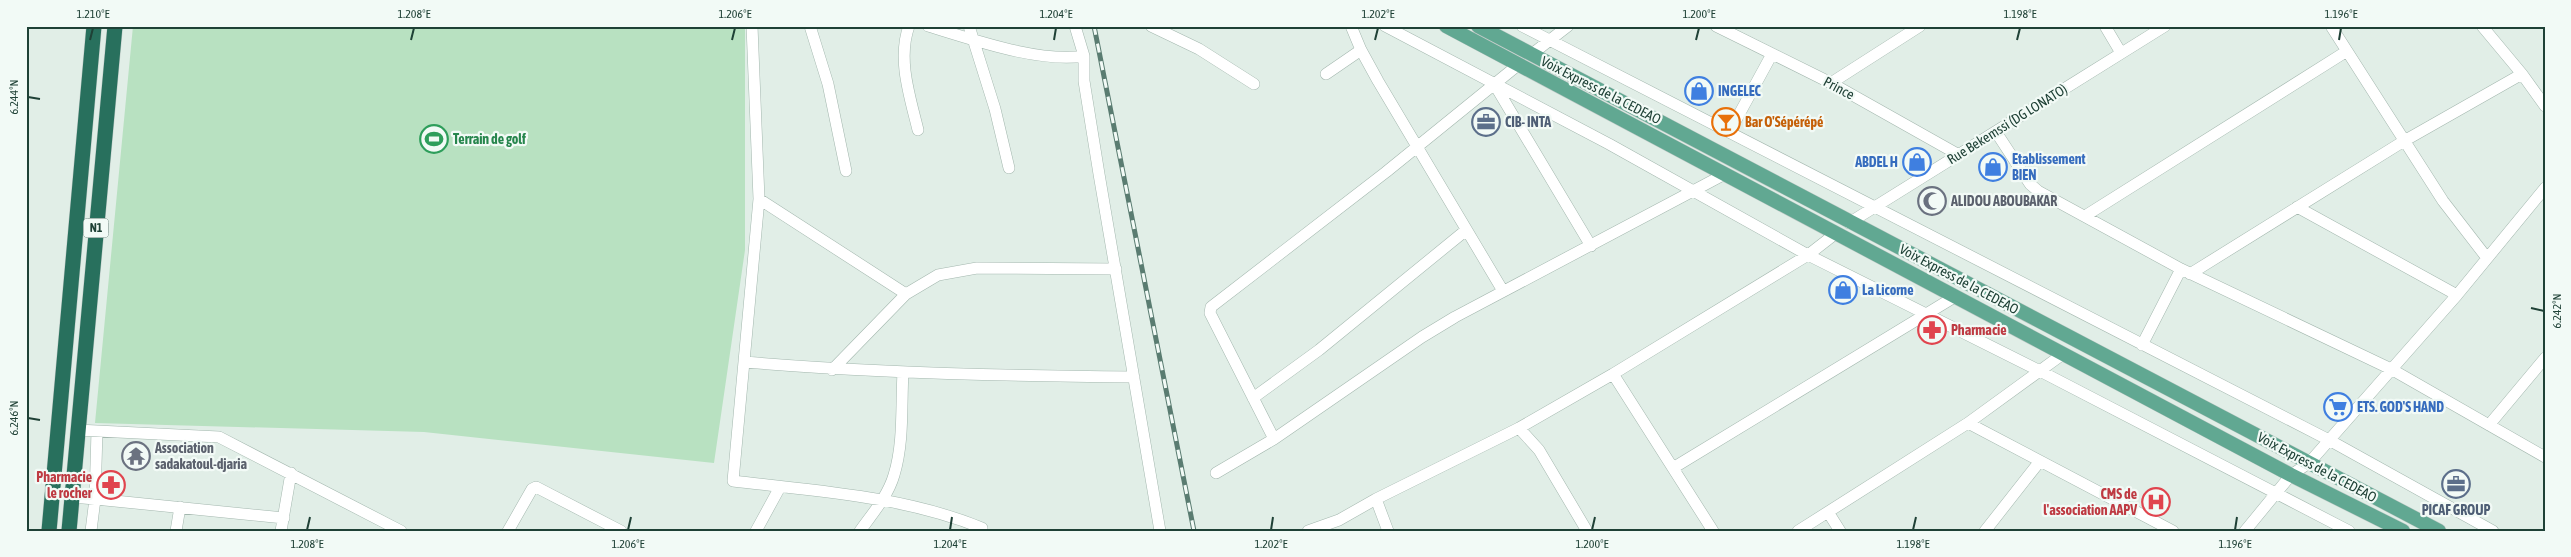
<svg xmlns="http://www.w3.org/2000/svg" width="2571" height="557" viewBox="0 0 2571 557" font-family="'Asap Condensed',sans-serif">
  <rect width="100%" height="100%" fill="#e1eee7"/>
  <path fill="#b8e1c1" d="M133,26H745V250L714,463L424,432L95,423Z"/>
  <g fill="none" stroke-linecap="round" stroke-linejoin="round">
    <defs>
      <path id="minor" d="M752,26L759,199L733,481C816,491 904,496 982,528L981,531
        M810,26L828,84L846,171
        M909,26C897,59 910,97 918,130
        M928,26C972,39 1038,63 1084,56
        M969,26L995,109L1009,168
        M1075,26L1084,56V81L1099,174L1160,531
        M1151,26L1199,49L1254,84
        M1351,26L1361,50L1378,81L1503,291
        M1385,26L1609,144L1808,255L2040,371L2349,531
        M1522,26L2329,440L2493,531
        M1716,26L1831,83L1959,155
        M2105,26L2121,53
        M2331,26L2443,201L2487,258
        M2482,26L2522,74L2545,106
        M1532,54L1568,26
        M1326,74L1361,50
        M1831,83L1920,26
        M1496,87L1591,246
        M1730,131L1772,54
        M1996,132L2030,184L2038,191L2181,269L2391,369L2545,457
        M759,199L906,294
        M2297,207L2457,295
        M2085,216L2347,51
        M1849,223L2165,26
        M2190,274L2404,141L2522,74
        M2142,345L2181,269
        M745,362C874,373 1004,376 1134,377
        M832,370L906,294L938,275L977,268L1116,269
        M1613,374L1713,531
        M1253,398L1319,350L1465,231
        M1968,423L2173,531
        M2489,425L2545,358
        M1519,428L1539,450L1587,531
        M77,430L219,437L401,531
        M97,431L95,499L284,518
        M1274,439L1210,313L1211,307L1386,172L1518,65
        M1673,468L1956,296
        M1216,473L1274,439L1422,337L1455,317L1725,174
        M72,497L95,499L91,531
        M1376,499L1388,531
        M1828,512L1840,531
        M176,531L180,507
        M281,531L291,473
        M508,531L532,489L536,487L621,531
        M756,531L780,487
        M860,531C872,514 888,496 894,475C904,443 901,405 903,372
        M1308,531L1339,520L1376,499L1519,428L1613,374L1808,255L1835,234
        M1798,531L1968,423L2063,354
        M1985,531L2040,461
        M2245,531L2291,475L2309,463L2457,295L2545,188"/>
      <path id="major" d="M1446,26L2291,475L2403,531
        M1478,26L2439,531"/>
      <path id="highway" d="M49,531L94,26
        M69,531L115,26"/>
    </defs>
    <use href="#minor" stroke="#a3b7ae" stroke-width="12"/>
    <use href="#major" stroke="#c0cac7" stroke-width="15"/>
    <use href="#highway" stroke="#c0cac7" stroke-width="16"/>
    <use href="#minor" stroke="#fff" stroke-width="11"/>
    <use href="#major" stroke="#61a892" stroke-width="14"/>
    <use href="#highway" stroke="#28705d" stroke-width="15"/>
    <defs>
      <path id="rail" d="M1094,26L1194,531"/>
    </defs>
    <use href="#rail" stroke="#5a7c71" stroke-width="5"/>
    <use href="#rail" stroke="#f2faf6" stroke-width="3" stroke-dasharray="9" stroke-linecap="butt"/>
  </g>
  <path fill="none" stroke="#1f4136" stroke-width="2" d="M90,40L93,28M411,40L414,28M732,40L735,28M1054,40L1056,28M1375,40L1378,28M1696,40L1699,28M2017,40L2020,28M2339,40L2341,28M28,97L40,99M2531,308L2544,311M28,418L40,420M307,530L310,517M628,530L631,517M950,530L952,517M1271,530L1273,517M1592,530L1595,517M1913,530L1916,517M2235,530L2237,517"/>
  <defs>
    <symbol id="shop-ring" viewBox="-11 -11 22 22"><circle r="9.5" fill="#f2faf6" stroke="#3f7fe0" stroke-width="1.5"/><path d="M-5-2.5h2.3a2.7 3.5 0 0 1 5.4 0H5L5.5 6h-11ZM-1.5-2.5h3a1.5 2.3 0 0 0-3 0Z" fill="#3f7fe0"/></symbol>
    <symbol id="office-ring" viewBox="-11 -11 22 22"><circle r="9.5" fill="#f2faf6" stroke="#5c6f8a" stroke-width="1.5"/><path d="M-6-3h4V-5.5h4V-3h4V5H-6ZM-1-4.5V-3h2v-1.5ZM-6 0V1H6V0Z" fill="#5c6f8a"/></symbol>
    <symbol id="bar-ring" viewBox="-11 -11 22 22"><circle r="9.5" fill="#f2faf6" stroke="#e8710a" stroke-width="1.5"/><path d="M-6-5H6L.8 .8V4.5H3.5V6h-7V4.5H-.8V.8Z" fill="#e8710a"/></symbol>
    <symbol id="stadium-ring" viewBox="-11 -11 22 22"><circle r="9.5" fill="#f2faf6" stroke="#2e9e5b" stroke-width="1.5"/><path d="M0-5a6.5 5 0 1 0 0 10a6.5 5 0 1 0 0-10ZM-3.5-1.8h7v3.6h-7Z" fill="#2e9e5b"/></symbol>
    <symbol id="mosque-ring" viewBox="-11 -11 22 22"><circle r="9.5" fill="#f2faf6" stroke="#6b7280" stroke-width="1.5"/><path d="M3.5-4.9A6 6 0 1 0 3.5 4.9A5 5 0 1 1 3.5-4.9Z" fill="#6b7280"/></symbol>
    <symbol id="pharmacy-ring" viewBox="-11 -11 22 22"><circle r="9.5" fill="#f2faf6" stroke="#e0444e" stroke-width="1.5"/><path d="M-2-6h4v4h4v4h-4v4h-4v-4h-4v-4h4Z" fill="#e0444e"/></symbol>
    <symbol id="supermarket-ring" viewBox="-11 -11 22 22"><circle r="9.5" fill="#f2faf6" stroke="#3f7fe0" stroke-width="1.5"/><path d="M-6-5.5h2.5l.6 2H6L4.5 2H-2.5L-4.4-4H-6ZM-1.5 3.2a1.3 1.3 0 1 0 .1 0ZM3 3.2a1.3 1.3 0 1 0 .1 0Z" fill="#3f7fe0"/></symbol>
    <symbol id="temple-ring" viewBox="-11 -11 22 22"><circle r="9.5" fill="#f2faf6" stroke="#6b7280" stroke-width="1.5"/><path d="M0-6L5-2H3V0L6.5 2.5H4V6H1.5V3h-3V6H-4V2.5H-6.5L-3 0V-2H-5Z" fill="#6b7280"/></symbol>
    <symbol id="hospital-ring" viewBox="-11 -11 22 22"><circle r="9.5" fill="#f2faf6" stroke="#e0444e" stroke-width="1.5"/><path d="M-5-5h3v3.5h4V-5h3V5h-3V1.5h-4V5h-3Z" fill="#e0444e"/></symbol>
  </defs>
  <g fill-rule="evenodd">
    <use href="#shop-ring" x="1683" y="75" width="32" height="32"/>
    <use href="#office-ring" x="1470" y="106" width="32" height="32"/>
    <use href="#bar-ring" x="1710" y="106" width="32" height="32"/>
    <use href="#stadium-ring" x="418" y="123" width="32" height="32"/>
    <use href="#shop-ring" x="1901" y="146" width="32" height="32"/>
    <use href="#shop-ring" x="1977" y="151" width="32" height="32"/>
    <use href="#mosque-ring" x="1916" y="185" width="32" height="32"/>
    <use href="#shop-ring" x="1827" y="274" width="32" height="32"/>
    <use href="#pharmacy-ring" x="1916" y="314" width="32" height="32"/>
    <use href="#supermarket-ring" x="2322" y="391" width="32" height="32"/>
    <use href="#temple-ring" x="120" y="440" width="32" height="32"/>
    <use href="#office-ring" x="2440" y="468" width="32" height="32"/>
    <use href="#pharmacy-ring" x="95" y="469" width="32" height="32"/>
    <use href="#hospital-ring" x="2140" y="486" width="32" height="32"/>
  </g>
  <g text-anchor="middle" dominant-baseline="central" stroke-width="4.5" stroke-linejoin="round" paint-order="stroke">
    <rect fill="#f2faf6" stroke="#5e7870" stroke-width="1" x="83.5" y="218.5" width="25" height="19" rx="4"/>
    <g font-size="12" font-weight="bold" fill="#1f4136">
      <text x="96" y="228">N1</text>
    </g>
    <g font-size="14" fill="#1f4136" stroke="#f2faf6">
      <text transform="translate(1839 88) rotate(28)">Prince</text>
      <text transform="translate(1601 90) rotate(27)">Voix Express de la CEDEAO</text>
      <text transform="translate(2007 124) rotate(-32)">Rue Bekemssi (DG LONATO)</text>
      <text transform="translate(1959 279) rotate(28)">Voix Express de la CEDEAO</text>
      <text transform="translate(2317 467) rotate(28)">Voix Express de la CEDEAO</text>
    </g>
    <g font-size="14" font-weight="bold" fill="#366cbe" stroke="#f2faf6" text-anchor="start">
      <text x="1718" y="91">INGELEC</text>
      <text x="2012" y="159">Etablissement<tspan x="2012" dy="16">BIEN</tspan></text>
      <text x="1898" y="162" text-anchor="end">ABDEL H</text>
      <text x="1862" y="290">La Licorne</text>
      <text x="2357" y="407">ETS. GOD'S HAND</text>
    </g>
    <g font-size="14" font-weight="bold" fill="#4e5e75" stroke="#f2faf6" text-anchor="start">
      <text x="1505" y="122">CIB- INTA</text>
      <text x="2456" y="510" text-anchor="middle">PICAF GROUP</text>
    </g>
    <g font-size="14" font-weight="bold" fill="#c56008" stroke="#f2faf6" text-anchor="start">
      <text x="1745" y="122">Bar O'Sépérépé</text>
    </g>
    <g font-size="14" font-weight="bold" fill="#27864d" stroke="#f2faf6" text-anchor="start">
      <text x="453" y="139">Terrain de golf</text>
    </g>
    <g font-size="14" font-weight="bold" fill="#5b616d" stroke="#f2faf6" text-anchor="start">
      <text x="1951" y="201">ALIDOU ABOUBAKAR</text>
      <text x="155" y="448">Association<tspan x="155" dy="16">sadakatoul-djaria</tspan></text>
    </g>
    <g font-size="14" font-weight="bold" fill="#be3a42" stroke="#f2faf6" text-anchor="end">
      <text x="1951" y="330" text-anchor="start">Pharmacie</text>
      <text x="92" y="477">Pharmacie<tspan x="92" dy="16">le rocher</tspan></text>
      <text x="2137" y="494">CMS de<tspan x="2137" dy="16">l'association AAPV</tspan></text>
    </g>
  </g>
  <rect width="2571" height="557" fill="none" stroke="#f2faf6" stroke-width="55"/>
  <rect x="28" y="28" width="2516" height="502" fill="none" stroke="#1f4136" stroke-width="2"/>
  <g font-size="12" text-anchor="middle" fill="#1f4136">
    <text x="93" y="18">1.210°E</text>
    <text x="414" y="18">1.208°E</text>
    <text x="735" y="18">1.206°E</text>
    <text x="1056" y="18">1.204°E</text>
    <text x="1378" y="18">1.202°E</text>
    <text x="1699" y="18">1.200°E</text>
    <text x="2020" y="18">1.198°E</text>
    <text x="2341" y="18">1.196°E</text>
    <text transform="translate(14 97) rotate(-90)" y="4">6.244°N</text>
    <text transform="translate(2557 311) rotate(-90)" y="4">6.242°N</text>
    <text transform="translate(14 418) rotate(-90)" y="4">6.246°N</text>
    <text x="307" y="548">1.208°E</text>
    <text x="628" y="548">1.206°E</text>
    <text x="950" y="548">1.204°E</text>
    <text x="1271" y="548">1.202°E</text>
    <text x="1592" y="548">1.200°E</text>
    <text x="1913" y="548">1.198°E</text>
    <text x="2235" y="548">1.196°E</text>
  </g>
</svg>
